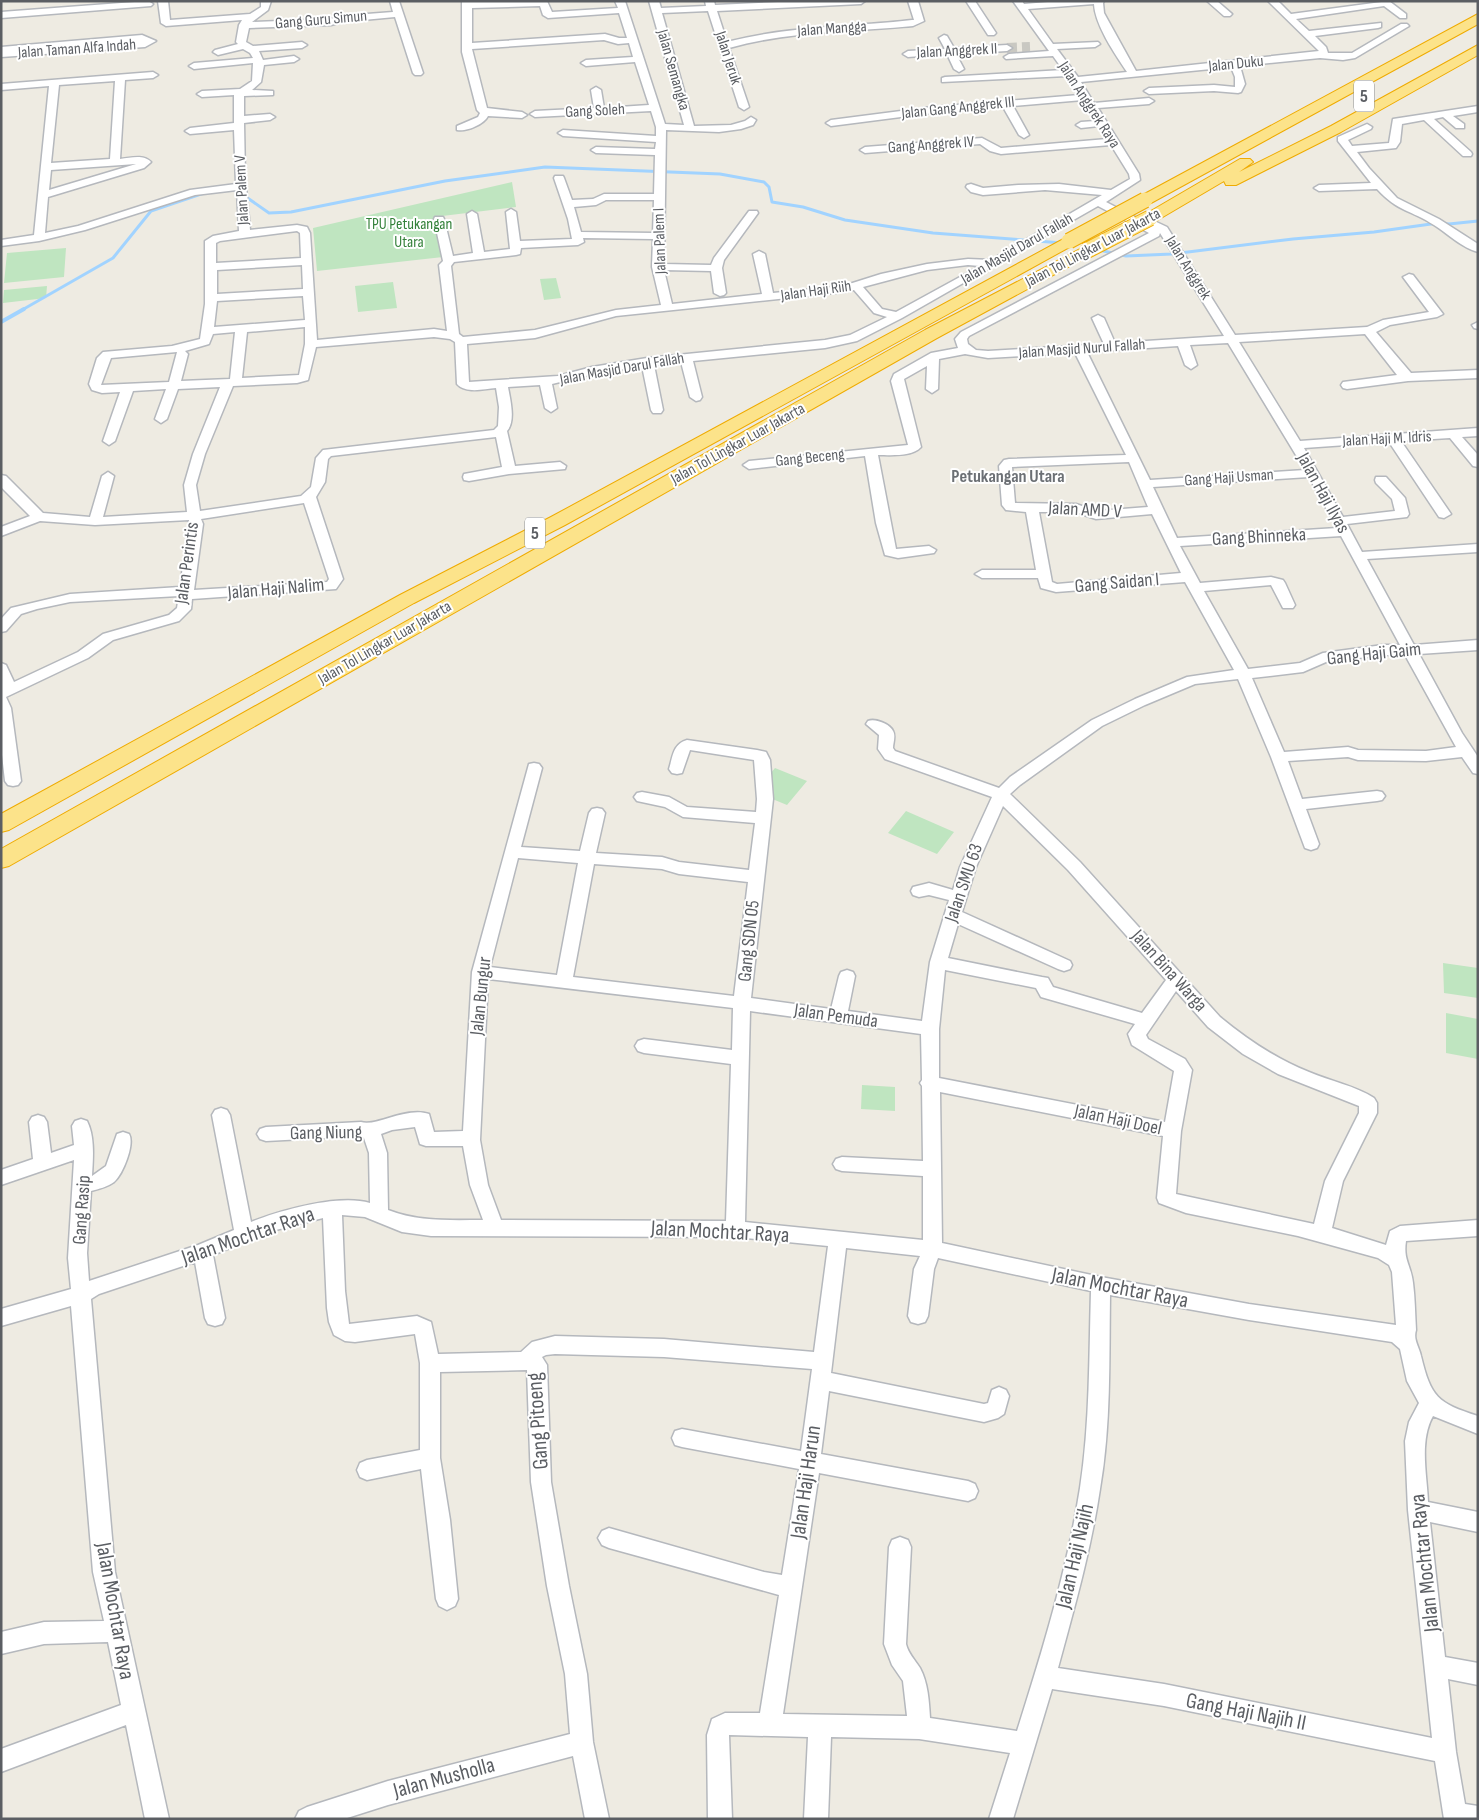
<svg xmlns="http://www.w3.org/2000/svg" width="1479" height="1820" viewBox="0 0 1479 1820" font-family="'Sofia Sans Condensed',sans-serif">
  <rect width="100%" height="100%" fill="#eeebe2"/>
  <path fill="#bfe5c0" d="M512,182L516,207L434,217L443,257L317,271L313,228Z
    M66,248L64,277L4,283L7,253Z
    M556,278L561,298L544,300L540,279Z
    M393,282L397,308L358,312L355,286Z
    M47,286L46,298L3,303L4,290Z
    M775,768L807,781L787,805L755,792Z
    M906,811L954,832L937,854L888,833Z
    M1443,963L1478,968V998L1444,993Z
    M1446,1013L1478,1019V1059L1446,1053Z
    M862,1085L895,1087V1111L861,1109Z"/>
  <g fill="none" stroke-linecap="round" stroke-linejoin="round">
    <path stroke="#a1d3ff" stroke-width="3" d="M229,190H236L269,213L291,212L445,181L545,167L720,174L764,182L769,187L772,202L803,207L845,220L933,233L1063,243
      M1099,250L1126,256L1172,254L1293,239L1374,232L1438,223L1449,224L1478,221
      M22,310L113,258L151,211L204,193"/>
    <path stroke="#a1d3ff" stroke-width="4" d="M1,322L24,309"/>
    <path stroke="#c9c8c2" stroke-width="10" stroke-dasharray="10 5" stroke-linecap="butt" d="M1007,48L1030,47"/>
    <defs>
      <path id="minor" d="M148,1L153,4L151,6L1,18V12Z
        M158,1H168L170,20L250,14L261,7V1H271L268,10L252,22L330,19L341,16L393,12L390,1H399L423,73L421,75H415L413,73L395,17L342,22L331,25L249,28L246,42L253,46L302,42L307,45L302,48L259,51L263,60L294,56L299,59L294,62L264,65L261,82L252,90L273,91V95L244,96V116L270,114L275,117L270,120L244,123L245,176L250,230L297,225L307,227L310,233L317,340L434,329L447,331L439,265L443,261L434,219L435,217H443L444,219L453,256L473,253L467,214L472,211L477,214L484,252L510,249L506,212L511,209L516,212L520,241L572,239L568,219L554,178L555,176H563L564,178L572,200L593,199L604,194H654L655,155L596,153L591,150L596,147L655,149L656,142L563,136L558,133L563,130L656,136V127L651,111L535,117L530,114L535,111L594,108L591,90L596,87L601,90L604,108L649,105L635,62L586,66L581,63L586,60L633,57L629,43L618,44L604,40L472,49L487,108L522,112L527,115L522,118L488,116C484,124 467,132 457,130V126L478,117L480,113L477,110L462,52V1H547L552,12L618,8L615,1H625L665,124L684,125L649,1H659L661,8L706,6L705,1H714L715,5L799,1H865L861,4L717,11L727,42C788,26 850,27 912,20H914L908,1H918L924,21L913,26C851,32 789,31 729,48L749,107L744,110L739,107L708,11L662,13L694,126L731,125L745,121L751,117L756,120L753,125L741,129L719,132L666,130L664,264L711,265L714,258L749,211H757L758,213L724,260L722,268L726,293L724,295L720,296L714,293L711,271L664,270L672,304L762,294L753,254L759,251L765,254L773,293L843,286L881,274L927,264L968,259L991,260L1102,195L1045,190L983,195L971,192L966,187L967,185L971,184L983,188L1018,185L1059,184L1111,190L1130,179L1129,174L1111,145L1001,154L990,151L980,144L865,153L860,150L865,147L982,138L1001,148L1107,139L1099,126L1081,128L1076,125L1081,122L1095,121L1083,100L1013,106L1029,135L1024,138L1019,135L1003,107L932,113L831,126L826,123L831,120L932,107L1079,95L1067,76L942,82V78L945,77L1063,70L1053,56L1006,59L1004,57L1009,54L1049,51L1013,1H1022L1024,4L1060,1H1104L1103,3L1104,13L1136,71L1319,51L1268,1H1278L1291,14L1389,1L1406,14V18H1400L1384,6L1296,19L1309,31L1381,23V27L1378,28L1315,36L1326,47L1328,53H1352L1401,24H1407L1409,26L1355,58L1343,60L1320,58L1240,66L1245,84L1241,92L1238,93L1214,91L1149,94L1144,91L1149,88L1214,85L1235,87V77L1231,67L1081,82L1094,103L1149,98L1154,101L1149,104L1098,108L1139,174L1140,180L1106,202L1145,222L1150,219L1167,227L1235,335L1367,327L1383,320L1429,312L1403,277L1409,274L1413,275L1443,314L1437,317L1390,325L1376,332L1411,373L1478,370V378L1408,381L1347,389L1343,388L1341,385L1343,382L1397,375L1365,334L1239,342L1300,441L1478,428V436L1462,437L1478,455V467L1473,466L1450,438L1401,441L1451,514L1444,518L1439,517L1389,442L1304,448L1343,517L1395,511L1392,499L1376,483L1375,480L1376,477H1386L1405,498L1409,514L1407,517L1347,524L1362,552L1478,544V552L1367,559L1414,645L1478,640V650L1419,654L1462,733L1478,757V774L1473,773L1462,757L1426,761L1358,760L1348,757L1288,761L1302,799L1377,791L1382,792L1385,796L1382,800L1377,801L1306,809L1319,844L1317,848L1311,850L1305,848L1271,757L1238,679L1195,684L1145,705L1102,726L1020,785L1010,794L1080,862L1220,1017C1248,1040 1276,1059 1309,1072C1330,1081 1356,1086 1374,1098L1377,1103V1113L1343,1181L1332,1228L1386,1245L1390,1231L1400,1226L1478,1220V1236L1406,1241C1403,1260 1411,1265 1413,1283C1415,1298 1415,1314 1416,1330C1413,1340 1419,1346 1421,1356C1431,1397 1437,1403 1478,1416V1434L1433,1416C1419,1441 1427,1475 1428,1502L1478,1512V1532L1430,1522L1445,1657L1478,1663V1685L1448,1679L1456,1752L1465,1804L1478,1806V1819H1444L1435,1761L1164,1706L1052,1689L1013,1819H989L1010,1753L919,1739L831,1737L828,1819H804L808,1737L729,1735L732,1819H708L707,1735L712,1719L725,1713H760L779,1595L609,1548L602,1545L598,1538L602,1531L609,1528L764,1572L782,1575L799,1469L682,1447L675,1445L672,1438L675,1431L682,1429L801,1451L812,1369L664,1357L555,1354L546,1355L542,1357L547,1365L551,1482L569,1586L587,1674L593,1742L609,1819H585L573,1756L388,1805L344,1819H295L299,1811L307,1807L388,1781L570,1734L565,1674L547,1586L531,1482L527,1370L440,1372V1458L450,1520L458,1599L455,1606L447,1610L439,1606L436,1599L421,1469L367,1480L360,1477L357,1470L360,1463L367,1460L420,1450V1363L415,1334L355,1342L345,1341L334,1335L329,1322L327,1308L323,1218L268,1232L213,1255L225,1318L222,1324L215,1326L208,1324L205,1318L195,1262L99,1294L91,1299L115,1572L169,1819H145L126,1725L1,1772V1749L121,1705L108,1642L44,1644L1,1654V1632L44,1622L104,1621L93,1572L71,1306L1,1326V1309L71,1289L68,1258L74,1160L1,1185V1170L33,1159L29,1122L32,1117L38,1115L44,1117L47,1122L51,1153L74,1145L72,1126L75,1121L81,1119L87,1121C95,1137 93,1158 92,1176L106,1166L117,1134L123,1132L129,1134C135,1144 123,1174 114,1182C107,1187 99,1189 91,1191L87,1253L89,1281L198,1245L234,1230L212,1115L215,1110L221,1108L227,1110L230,1115L251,1222C281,1210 339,1194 370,1203L369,1153L364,1138L361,1136L266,1141L260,1139L257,1134L260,1129L266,1127L361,1122C376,1127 407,1106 429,1114L434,1132L463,1131L472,972L529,764L534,763L539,764L542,768L521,847L580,851L589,813L592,809L597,808L602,809L605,813L596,853L662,857L679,862L749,870L755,823L683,817L665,807L637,801L634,797L637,793L642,792L669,797L687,807L756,812L757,799L754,760L690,750L682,773L677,774L672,773L669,769C673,756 673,744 687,740L757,750L766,752L770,760L773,799L751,998L831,1009L839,976L841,972L847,970L853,972L855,976L848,1011L922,1021L930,962L949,900L929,895L919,897L913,895L911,891L913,887L929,883L953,890L960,867L992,797L885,759L878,749L879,735L866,724L868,721C875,718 890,724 893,731C896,736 893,743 893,748L895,751L999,788L1010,777L1092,720L1135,699L1187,677L1234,670L1185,582L1056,592L1041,588L1038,578H982L975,574L982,570H1036L1026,512L1006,510L1002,505L999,466L1004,460L1009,459L1126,455L1075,353L988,358L965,354L939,359L938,389L932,393L926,389L927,366L904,379L921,447C912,457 891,455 878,455L896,549L929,546L936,550L934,553L898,558L885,555L876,523L865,456L749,469L743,465L749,461L908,445L891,381L894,374L931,353L958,348L955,339L961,332L1149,233L1098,206L902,318L857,341L825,348L693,361L702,397L700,400L696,401L690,397L681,362L654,365L663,410L661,413H653L651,410L642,366L593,374L552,384L557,408L551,412L545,408L540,385L508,387C510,399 516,421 507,431L515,466L560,462L566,466L565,469L509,474L469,481L464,480L463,477L464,474L502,467L496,437L331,456L328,459L325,482L316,497L343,579L336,589L192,599L191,609L179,621L113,640L88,658L6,697L11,708L21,781L18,785L13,786L8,785L5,781L1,746V663L6,665L14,682L78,652L103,634L169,615L177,608L179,596L70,602L37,609L21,614L6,631L1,632V619L11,608L70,594L180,587L189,524V520L95,525L40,521L1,536V527L30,516L1,487V475L6,476L43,513L90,517L102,476L108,472L114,476L103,517L187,512L184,485L193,454L220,387L178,389L167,419L161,423L155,419L166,389L133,391L115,441L109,445L103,441L120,392L102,393L92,390L89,384L97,358L103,352L172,346L200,339L205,304V241L213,236L239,231L237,190L195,195L85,230L39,241L1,246V240L34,235L49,86L1,90V84L153,72L158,75L153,78L125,80L120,159C131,158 143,154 151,162L144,168L48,197L45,233L78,226L190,190L236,184L234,130L190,134L185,131L190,128L234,123V95L202,97L197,94L202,91L240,89L252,81L253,63L194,69L189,66L194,63L253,58L250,53L243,49L218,55L213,52L215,50L238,44L236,42L239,25L242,20L166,26L161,23ZM1094,4C1095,25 1115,54 1127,72L1078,77L1057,49L1095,47L1100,44L1098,42L1053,44L1028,9ZM540,6L543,15L548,18L619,13L627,38H619L605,34L472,43V8ZM115,81L110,159L51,163L59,85ZM136,164L49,190L51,170ZM606,200H654L653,233L581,232L574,207L596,205ZM297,231L300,233L301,258L216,263V243L220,241ZM1160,233L1224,336L1115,343L1104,318L1098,315L1092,318L1104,344L988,351L976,350L968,344L967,339L969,336L1159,236ZM583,238L653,239L652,267L661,305L616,310L535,330L463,337L459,334L451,266L454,262L516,255L520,254L521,248L578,245L584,242ZM302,265L303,289L217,294V270ZM968,265L980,266L896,312L882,309L863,287L927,270ZM854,290L874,313L887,317L850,335L825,340L647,358L592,367L558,376L469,382L467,344L535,338L616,316L844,292ZM303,296L305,320L214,327L217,301ZM305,327V344L299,375L242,378L247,332ZM235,332L230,379L181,381L188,354L185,351L209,344L213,334ZM434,337L450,339L455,342L457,384C466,394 484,389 496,388L499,407L498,426L494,430L323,450L316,458L311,487L301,496L200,511L196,485L205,454L233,386L297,383L308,380L316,347ZM1228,343L1305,470L1150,480L1087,352L1178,346L1185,365L1191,369L1197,365L1190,345ZM177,352L169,382L101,385L111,358ZM1129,462L1148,507L1097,511L1076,504L1015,503L1012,467ZM1309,477L1337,528L1177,538L1153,487ZM304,503L329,579L327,582L194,590L203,524L201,519ZM1039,512H1075L1096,519L1152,514L1181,573L1057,584L1052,582ZM1341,536L1400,645H1383L1323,653L1300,663L1248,669L1204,591L1271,585L1283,608H1293L1295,605L1285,583L1283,580L1271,577L1200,583L1180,546ZM1383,655H1405L1456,747L1426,751L1358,750L1348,747L1284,752L1252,678L1303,672L1326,662ZM1003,806L1068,870L1166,980L1142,1013L1053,987L1048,978L1042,977L948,958L958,924L1058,969L1064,971L1070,969L1072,965L1070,961L962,912L976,867ZM518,858L578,863L557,975L490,967ZM594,864L662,869L679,874L748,882L734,996L573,977ZM945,970L1036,988L1041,997L1135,1024L1128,1034L1132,1045L1174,1071L1165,1122L939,1078V1029ZM488,979L733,1008L732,1050L644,1039L638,1041L635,1046L638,1051L644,1053L731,1064L726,1221L501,1220L488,1185L480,1140ZM1176,991L1208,1027L1243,1054L1278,1074L1359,1106V1113L1325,1181L1314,1224L1176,1194L1181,1131L1192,1070L1185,1059L1148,1039L1146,1035ZM750,1011L921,1034L922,1080L920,1083L922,1086L923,1161L842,1157L836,1159L833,1164L836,1169L842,1171L923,1176V1240L745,1222ZM940,1092L1163,1136L1157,1198L1159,1203L1186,1213L1298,1236L1378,1258L1389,1265L1392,1272L1396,1325L1249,1304L1101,1277L942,1243ZM415,1127L420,1144L426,1146H463L470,1185L483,1220C451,1220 419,1222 388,1210L387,1153L381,1134L392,1130ZM342,1215L365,1217L402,1232L431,1236L735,1237L828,1246L814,1352L664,1339L555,1336L532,1342L521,1352L438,1354L431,1322L417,1316L349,1324L345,1291ZM846,1248L920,1256L914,1269L908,1316L911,1322L918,1324L925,1322L928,1316L934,1269L938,1258L1091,1291C1089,1357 1090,1423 1080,1488C1067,1571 1042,1652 1017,1731L930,1718C929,1701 928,1683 920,1668C915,1660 908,1653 906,1644L911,1547L908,1540L900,1537L892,1540L889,1547L884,1644L892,1665L903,1681L907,1716L783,1714L819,1473L968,1501L975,1498L978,1491L975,1484L968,1481L821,1454L829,1391L984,1422L998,1418L1004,1414L1009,1396L1006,1390L999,1387L992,1390L988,1403L984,1404L831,1373ZM1110,1295L1249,1320L1392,1342L1400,1349L1407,1381L1419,1403L1409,1422L1405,1441L1408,1510L1432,1738L1164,1684L1058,1668C1074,1609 1091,1550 1100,1489C1111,1425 1109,1360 1110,1295Z
        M966,1H975L996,33L994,35H988Z
        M1207,1H1217L1232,14L1230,16H1224Z
        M142,35L156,41L145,47L1,57V47Z
        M944,35L947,36L954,48L1007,45L1012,48L1007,51L956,54L964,69L959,72L954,69L947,54L908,57L903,54L908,51L945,49L939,38Z
        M1478,106V112L1453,116L1464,124V128H1456L1443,117L1434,119L1471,152L1472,154L1471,156H1463L1424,120L1402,124L1400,142L1396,148L1357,152L1369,168L1397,198L1439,219L1478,244V252C1462,248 1447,233 1434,225C1411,210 1398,212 1377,189L1319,191L1314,188L1319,185L1371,183L1338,141V137L1367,124L1372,127L1371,129L1348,140L1352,146L1389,143L1393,119Z
        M1478,322V329L1474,328L1472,325Z"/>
      <path id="highway" d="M1478,14V24L1151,203H1139L1137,200L1139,197Z
        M1478,45V55L1341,132L1236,185H1226L1224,181L1156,221H1144L1142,218L1144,215L1240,159H1250L1253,162L1239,172L1331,126Z
        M1069,236L1075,238L1077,241L1075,244L565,525L414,603L9,830L1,832V814L400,595L551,517Z
        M1086,246L1092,248L1094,251L1092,254L937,338L9,866L1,868V849L925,330Z"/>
    </defs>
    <use href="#minor" stroke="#b5b8bd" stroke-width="3"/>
    <use href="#highway" stroke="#efab01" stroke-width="2"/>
    <use href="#minor" fill="#fff" fill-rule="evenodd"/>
    <use href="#highway" fill="#fce38a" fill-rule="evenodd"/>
    <defs>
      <path id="highway-bridge" d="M1069,241L1145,200
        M1086,251L1150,218"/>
    </defs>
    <use href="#highway-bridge" stroke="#efab01" stroke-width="17" stroke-linecap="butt"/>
    <use href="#highway-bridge" stroke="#fce38a" stroke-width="15"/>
  </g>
  <g text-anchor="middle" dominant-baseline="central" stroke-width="4" stroke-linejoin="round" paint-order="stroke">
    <g font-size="16" fill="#5b5e63" stroke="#fff">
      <text transform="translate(321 20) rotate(-5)">Gang Guru Simun</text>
      <text transform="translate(832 29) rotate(-4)">Jalan Mangga</text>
      <text transform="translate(77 49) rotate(-4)">Jalan Taman Alfa Indah</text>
      <text transform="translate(957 51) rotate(-3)">Jalan Anggrek II</text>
      <text transform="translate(728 58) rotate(72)">Jalan Jeruk</text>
      <text transform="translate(1236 64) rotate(-6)">Jalan Duku</text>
      <text transform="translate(673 70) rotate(74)">Jalan Semangka</text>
      <text transform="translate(1089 105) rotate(57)">Jalan Anggrek Raya</text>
      <text transform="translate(958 108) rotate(-6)">Jalan Gang Anggrek III</text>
      <text transform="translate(595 111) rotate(-3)">Gang Soleh</text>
      <text transform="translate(931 145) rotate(-4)">Gang Anggrek IV</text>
      <text transform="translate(242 190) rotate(-93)">Jalan Palem V</text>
      <text transform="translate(660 241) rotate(-92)">Jalan Palem I</text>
      <text transform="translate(1093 248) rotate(-28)">Jalan Tol Lingkar Luar Jakarta</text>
      <text transform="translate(1017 249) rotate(-30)">Jalan Masjid Darul Fallah</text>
      <text transform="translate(1188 268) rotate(58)">Jalan Anggrek</text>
      <text transform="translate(816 291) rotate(-8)">Jalan Haji Riih</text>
      <text transform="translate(1082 349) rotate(-4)">Jalan Masjid Nurul Fallah</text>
      <text transform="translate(622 369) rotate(-10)">Jalan Masjid Darul Fallah</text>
      <text transform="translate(1387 439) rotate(-3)">Jalan Haji M. Idris</text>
      <text transform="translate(738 444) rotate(-29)">Jalan Tol Lingkar Luar Jakarta</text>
      <text transform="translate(810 458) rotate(-6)">Gang Beceng</text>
      <text transform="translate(1229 478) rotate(-4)">Gang Haji Usman</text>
      <text transform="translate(385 643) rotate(-30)">Jalan Tol Lingkar Luar Jakarta</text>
    </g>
    <g font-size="16" fill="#34813a" stroke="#fff">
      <text x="409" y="224">TPU Petukangan<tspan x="409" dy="18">Utara</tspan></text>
    </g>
    <g fill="#fff" stroke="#8c8e92" stroke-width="1">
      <rect x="1354" y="80.5" width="20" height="31" rx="4"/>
      <rect x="525" y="517.5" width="20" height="31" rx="4"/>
    </g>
    <g font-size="18" font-weight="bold" fill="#5b5e63">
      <text x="1364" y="96">5</text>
      <text x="535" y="533">5</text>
    </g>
    <g font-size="18" font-weight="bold" fill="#6c7075" stroke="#fff">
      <text x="1008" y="476">Petukangan Utara</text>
    </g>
    <g font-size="19" fill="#5b5e63" stroke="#fff">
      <text transform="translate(1323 493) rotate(61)">Jalan Haji Ilyas</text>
      <text transform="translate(1085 510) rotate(3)">Jalan AMD V</text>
      <text transform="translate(1259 537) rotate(-3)">Gang Bhinneka</text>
      <text transform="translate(187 563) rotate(-82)">Jalan Perintis</text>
      <text transform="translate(1117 583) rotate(-5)">Gang Saidan I</text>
      <text transform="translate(276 589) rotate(-5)">Jalan Haji Nalim</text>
      <text transform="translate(1374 654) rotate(-6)">Gang Haji Gaim</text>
      <text transform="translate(964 883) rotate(-71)">Jalan SMU 63</text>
      <text transform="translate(749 941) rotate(-84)">Gang SDN 05</text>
      <text transform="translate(1169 971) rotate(48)">Jalan Bina Warga</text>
      <text transform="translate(481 996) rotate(-84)">Jalan Bungur</text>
      <text transform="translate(836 1016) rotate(8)">Jalan Pemuda</text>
      <text transform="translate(1118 1120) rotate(12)">Jalan Haji Doel</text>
      <text transform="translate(326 1133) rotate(-1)">Gang Niung</text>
      <text transform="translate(82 1210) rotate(-86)">Gang Rasip</text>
    </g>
    <g font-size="22" fill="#5b5e63" stroke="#fff">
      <text transform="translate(720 1232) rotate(3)">Jalan Mochtar Raya</text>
      <text transform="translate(248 1236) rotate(-19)">Jalan Mochtar Raya</text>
      <text transform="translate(1120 1288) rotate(11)">Jalan Mochtar Raya</text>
      <text transform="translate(538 1421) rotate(-94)">Gang Pitoeng</text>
      <text transform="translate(806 1482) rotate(-82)">Jalan Haji Harun</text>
      <text transform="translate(1075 1556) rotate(-77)">Jalan Haji Najih</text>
      <text transform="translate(1425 1563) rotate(-96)">Jalan Mochtar Raya</text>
      <text transform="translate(115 1611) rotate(80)">Jalan Mochtar Raya</text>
      <text transform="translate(1246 1712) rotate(11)">Gang Haji Najih II</text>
      <text transform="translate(444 1778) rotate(-15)">Jalan Musholla</text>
    </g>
  </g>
  <rect width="1479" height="1820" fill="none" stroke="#5b5e63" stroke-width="5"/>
</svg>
